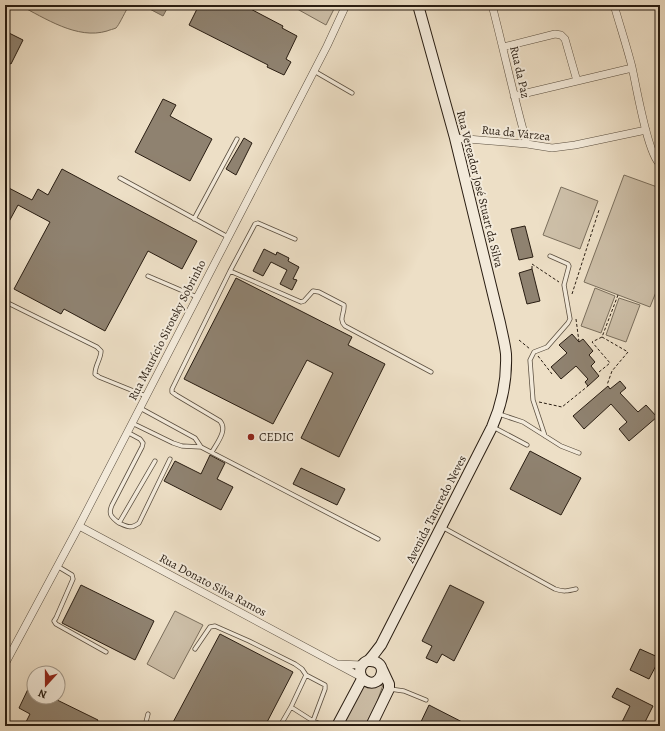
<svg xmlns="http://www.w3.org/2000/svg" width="665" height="731" viewBox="0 0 665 731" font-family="Alegreya,serif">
  <rect width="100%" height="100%" fill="#eddfc6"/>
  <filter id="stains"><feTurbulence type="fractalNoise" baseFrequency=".005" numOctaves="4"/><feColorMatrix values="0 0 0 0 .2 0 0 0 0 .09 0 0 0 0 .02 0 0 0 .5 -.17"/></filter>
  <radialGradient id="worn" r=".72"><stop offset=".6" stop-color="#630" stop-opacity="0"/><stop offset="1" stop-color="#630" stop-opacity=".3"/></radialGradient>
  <path fill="#ccbea7" stroke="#7a6e5c" d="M19,5H121L127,9C124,14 119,25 116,28C114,29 109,30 107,31C77,40 45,18 19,5Z
    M290,5H336L326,25Z
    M624,175L660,188V282L650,307L584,282Z
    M561,187L598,201L580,249L543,235Z
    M595,288L615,296L601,333L581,326Z
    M619,298L640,305L626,342L606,335Z
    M175,611L203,625L174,679L147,664Z
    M383,685L377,702L365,726H342L363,686L372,687Z"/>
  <path fill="#aa9d89" stroke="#766a59" d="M142,5H169L163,16Z"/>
  <path fill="#8f8270" stroke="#291d12" d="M199,5H243L283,26L282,28L297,36L286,59L291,62L284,75L267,67L268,65L189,25Z
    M9,33L23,40L11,64L5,61V40Z
    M163,99L176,105L170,116L212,139L190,181L135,152Z
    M244,138L252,143L236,175L226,169Z
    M62,169L197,241L182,269L148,251L105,331L64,309L61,314L14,289L50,222L18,205L5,229V186L32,200L38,189L48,195Z
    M525,226L533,257L519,260L511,229Z
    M264,249L276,255L277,252L289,258L288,261L299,267L293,279L297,280L292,290L280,284L287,270L271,262L263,276L253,271Z
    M532,269L540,301L527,304L519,273Z
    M236,278L352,337L348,345L385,364L339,457L301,438L333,373L307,360L273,424L184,379Z
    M572,334L579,342L583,339L593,351L589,355L595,362L591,366L599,376L588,386L585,382L588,379L576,366L561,379L551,367L567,353L559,345Z
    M620,381L626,388L620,393L638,412L646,405L657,417L629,441L619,429L627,422L611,404L584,429L573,416L608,386L610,389Z
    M530,451L581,478L561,515L510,489Z
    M210,455L225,463L217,479L233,487L221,510L164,481L175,461L201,474Z
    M301,468L345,489L337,505L293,484Z
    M81,585L154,621L135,660L62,623Z
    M450,585L484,602L454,661L442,654L437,663L426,658L432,646L422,641Z
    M220,634L293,672L265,726H171Z
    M640,649L660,658L649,679L630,670Z
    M29,687L34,689V697H51L98,720L95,726H24L30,714L19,708Z
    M617,688L653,706L643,726H620L630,706L612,697Z
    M429,705L470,726H419Z"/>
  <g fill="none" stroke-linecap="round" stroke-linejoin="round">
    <defs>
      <path id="lane" d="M314,71L352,93
        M120,178L228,237
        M194,219L237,139
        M230,271L255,224L258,223L295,239
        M148,276L197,297
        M5,303L10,304L97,347L101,351C101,359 95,365 95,374L99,377L146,396
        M140,408L195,438L201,447L378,539
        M499,414L523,422L561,446L579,453
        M132,423L173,443L182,446L201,447
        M493,427L527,445
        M127,432L140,439L143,443L142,447L112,505C108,514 111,517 119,523L155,461
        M545,436L533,400L530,360L534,352L547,347L568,323L570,319L564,285L569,266L568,264L550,256
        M212,452C217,443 228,430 220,421L176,395L172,392V389L230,271L301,302L304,301L313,291L319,292L344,305C345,313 338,319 345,326L431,372
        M119,523C128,527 131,529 139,523L170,459
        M442,527L555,589C563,592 568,591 576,589
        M57,566L72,575L73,579L56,618L54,621L56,624L106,652
        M195,649L210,627L215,626L249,641L295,664L302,669L306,675L291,707L313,721L325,726
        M306,675L325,685V689L313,721
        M390,689L404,691L426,700
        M145,726L148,714
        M280,726L291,707"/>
      <path id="street" d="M492,5C504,51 514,98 527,144
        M614,5C620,26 627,47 632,67C636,85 648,156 660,164
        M503,47L555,34L561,35L565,39L577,81
        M514,96L632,68
        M455,138L527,144L552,148L575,145L646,130
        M79,526L361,677
        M5,664L79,526L327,46L346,5
        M339,664L362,665"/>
      <path id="secondary" d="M368,661C391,659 382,690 366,681C359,678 358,668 364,663C365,662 367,661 369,660C373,656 377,650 381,645L492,427C502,404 507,379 506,354C505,344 502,333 500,323L455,138L418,5
        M337,726L362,679
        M371,726L389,689V684L382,669"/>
    </defs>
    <use href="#lane" stroke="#5a4e3f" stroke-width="5"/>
    <use href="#street" stroke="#5a4e3f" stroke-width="8"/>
    <use href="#secondary" stroke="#291d12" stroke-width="12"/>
    <path stroke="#291d12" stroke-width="1" stroke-dasharray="3 2" stroke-linecap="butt" d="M532,269V264L559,282
      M572,294L599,210
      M576,319L579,342
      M602,337L628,352L612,371L607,385
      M519,340L530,349
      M538,356L552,374
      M599,372L610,363L592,342L602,337L618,295
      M539,402L562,407L588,386"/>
    <use href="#lane" stroke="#f3eada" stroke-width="3.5"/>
    <use href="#street" stroke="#f3eada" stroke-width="7"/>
    <use href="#secondary" stroke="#f3eada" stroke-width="10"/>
  </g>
  <circle fill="#8f2418" stroke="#f3eada" stroke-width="1.5" cx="251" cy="437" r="4"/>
  <g text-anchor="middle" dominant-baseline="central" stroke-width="4" stroke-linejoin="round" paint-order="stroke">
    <g font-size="12" fill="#291d12" stroke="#f3eada">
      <text transform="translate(520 72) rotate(77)">Rua da Paz</text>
      <text transform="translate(516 133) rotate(6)">Rua da Várzea</text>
      <text transform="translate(480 189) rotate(76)">Rua Vereador José Stuart da Silva</text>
      <text transform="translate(167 330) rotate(-63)">Rua Maurício Sirotsky Sobrinho</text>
      <text transform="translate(436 509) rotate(-63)">Avenida Tancredo Neves</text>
      <text transform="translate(213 585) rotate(28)">Rua Donato Silva Ramos</text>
    </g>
    <g font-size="12" fill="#291d12" stroke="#f3eada" text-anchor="start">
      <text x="259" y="437">CEDIC</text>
    </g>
  </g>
  <rect width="665" height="731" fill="none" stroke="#eddfc6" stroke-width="20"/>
  <rect x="6" y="6" width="653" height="719" fill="none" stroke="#291d12" stroke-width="2"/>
  <rect x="10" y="10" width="645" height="711" fill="none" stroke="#291d12"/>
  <g transform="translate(46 685) rotate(201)"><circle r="19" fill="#f3eada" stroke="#a2988a"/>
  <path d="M0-3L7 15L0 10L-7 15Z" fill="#8f2418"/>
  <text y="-6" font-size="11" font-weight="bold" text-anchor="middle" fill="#291d12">N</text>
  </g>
  <rect width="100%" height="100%" filter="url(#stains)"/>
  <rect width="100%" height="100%" fill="url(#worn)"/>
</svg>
